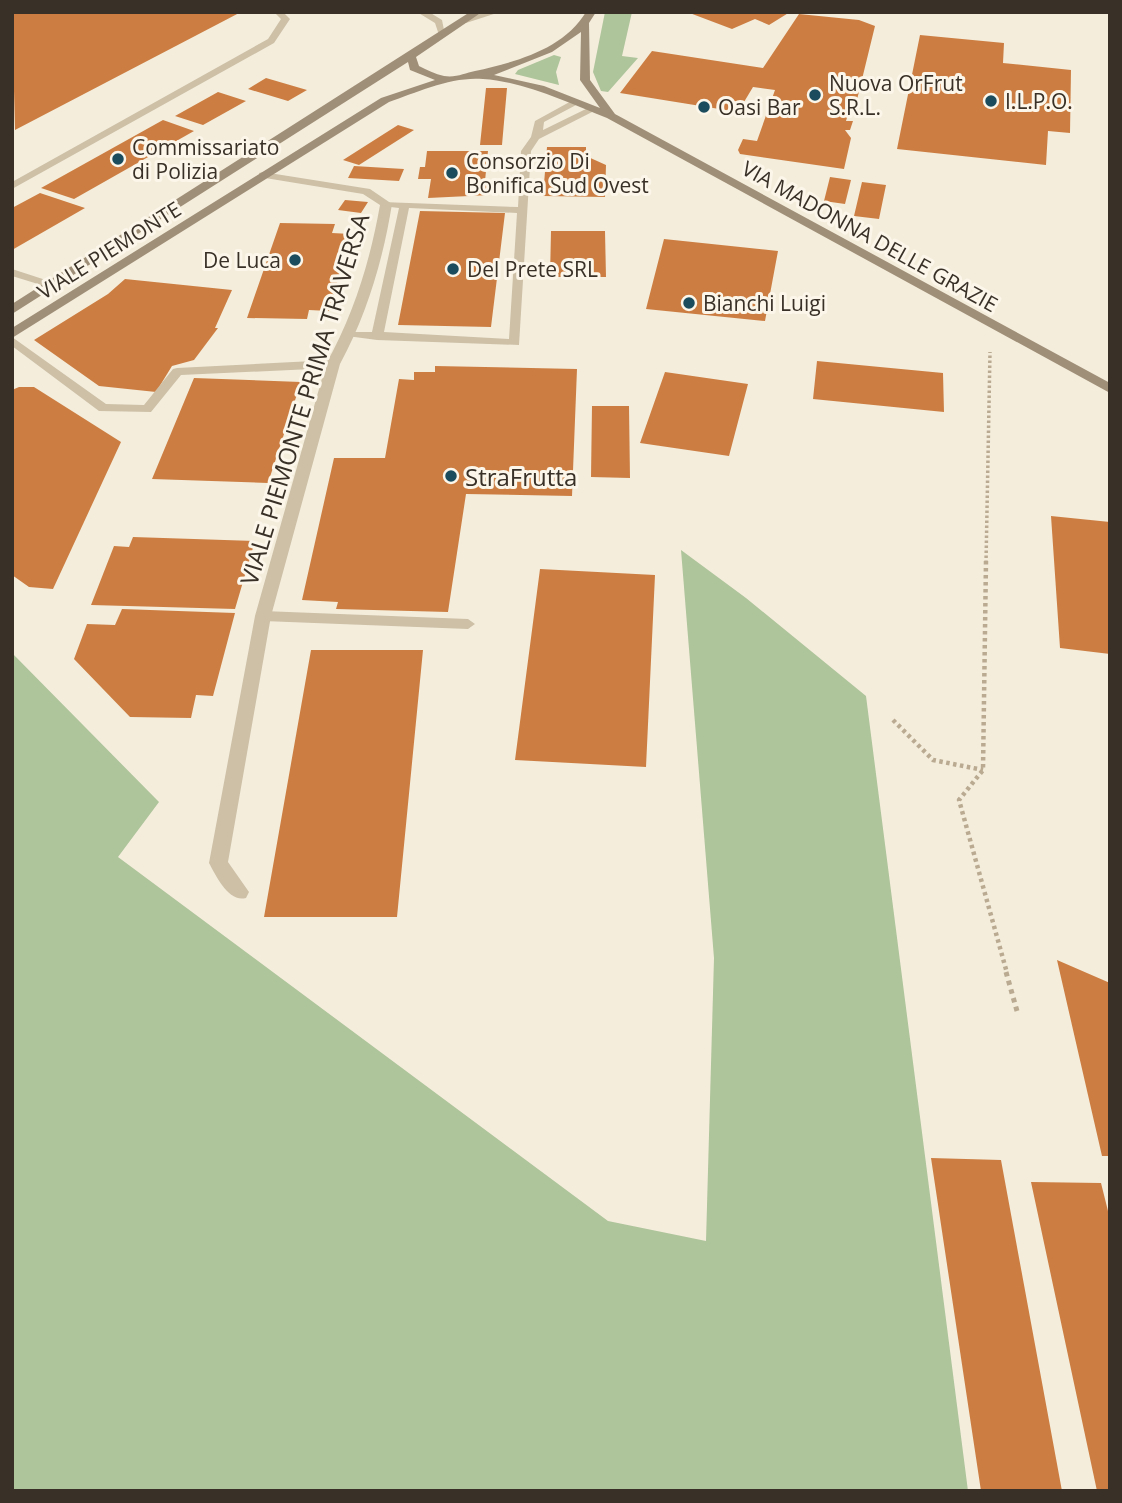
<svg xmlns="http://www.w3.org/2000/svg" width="1122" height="1503" viewBox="0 0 1122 1503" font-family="'Open Sans',sans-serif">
  <rect width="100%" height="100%" fill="#f4eddc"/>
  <path fill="#aec49b" d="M605,12H632L622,56L638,58L608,92L601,91L593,72Z
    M554,55L561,57L556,72L559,85L515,74L518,70Z
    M681,550L746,598L866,696L968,1491H12V653L159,802L118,857L608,1221L706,1241L714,958Z"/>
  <path fill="#cc7e42" d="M12,12H241L15,130Z
    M687,12H790L769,25L755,19L732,29Z
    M799,14L859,20L875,26L854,112L849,111L846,121H853L850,130H845L851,138L844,169L740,154L738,150L743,139L757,141L775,90L753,87L738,112L620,93L652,51L763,68Z
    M920,35L1004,43L1003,63L1071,70L1070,133L1048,131L1046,165L897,149Z
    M266,78L307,90L288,101L248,89Z
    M486,88H507L502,145H480Z
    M218,92L246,101L203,125L175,116Z
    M163,120L194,131L74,199L41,188Z
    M398,125L414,130L359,165L343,160Z
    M547,147H586V156L606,165L605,197L543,196Z
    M427,151H488L485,181H491L490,195L428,198L431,179H418L420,167H425Z
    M354,166L404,169L399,181L348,178Z
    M830,177L851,180L845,204L824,201Z
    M862,182L886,185L879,219L854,216Z
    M40,193L85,208L12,250V208Z
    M345,200L368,202L361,213L338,210Z
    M420,211L505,213L491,327L398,325Z
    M280,223L335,224L332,233L351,234L329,311L309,310L307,319L247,318Z
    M551,231H605L606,277H550Z
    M664,239L778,251L765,321L646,309Z
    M125,279L232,290L215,328H218L194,360L172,366L156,392L99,386L34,340L108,294Z
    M817,361L943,373L944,412L813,399Z
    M435,366L577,369L572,496L466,494L448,612L336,609L338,602L302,600L334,458H385L399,379L414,380V372H435Z
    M665,372L748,384L729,456L640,443Z
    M194,378L301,382L268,483L152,479Z
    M19,387H34L121,442L53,589L29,587L12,575V390Z
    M592,406H629L630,478L591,477Z
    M1051,516L1110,522V654L1060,648Z
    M133,537L255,541L235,609L91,605L114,546L129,547Z
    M540,569L655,575L646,767L515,760Z
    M122,609L235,613L213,696L196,695L191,718L130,717L74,659L87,624L115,625Z
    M311,650H423L397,917H264Z
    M1057,960L1110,983V1156H1102Z
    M931,1158L1001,1160L1062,1491H981Z
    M1031,1182L1101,1183L1110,1219V1491H1097Z"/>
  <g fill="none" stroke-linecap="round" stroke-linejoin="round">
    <path stroke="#b9aa91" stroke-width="3.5" stroke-dasharray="2.5 2.5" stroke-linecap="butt" d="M986,563L990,352"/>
    <path stroke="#b9aa91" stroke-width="4.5" stroke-dasharray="3.5 3.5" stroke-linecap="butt" d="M986,561L983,770L959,800L1007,973
      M893,720L933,760L983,770"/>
    <path stroke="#b9aa91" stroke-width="5" stroke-dasharray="4.5 4.5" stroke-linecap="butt" d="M1006,972L1017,1011"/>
    <path fill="#cdc0a7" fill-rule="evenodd" d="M274,12H283L290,19L274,43L12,189V182L268,39L281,19Z
      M485,12H500L466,23L462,20Z
      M575,99L580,102L578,104L544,122L543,130L590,107L598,109L539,139L531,151L519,345L377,340L347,336V332H372L399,208L382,206V202L518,207L521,151L531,137L535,121ZM409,208L517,213L509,339L384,332Z
      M12,269L55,283L57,285L51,288L12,276Z
      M12,337L106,404L144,405L173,369L177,368L333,360L339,364L333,368L181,375L151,412L99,411L12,346Z
      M263,611L468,619L475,624L468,629L263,621L256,616Z"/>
    <path fill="#cdc0a7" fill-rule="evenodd" d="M417,12H429L442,20L445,35H439L435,23Z
      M263,172L370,189L392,204C383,260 367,314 340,364L271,616L228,862L249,892L246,898C229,903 216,876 209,863L255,616L326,364C354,314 370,261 380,205L363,194L259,177V173Z"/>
    <path fill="#a08f78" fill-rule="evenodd" d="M470,12H482L416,57L419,66C427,70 435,74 444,76C456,78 465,73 475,71C515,62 563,50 586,12H596L589,23L590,80L615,114L1110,383V393L607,118C568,103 526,82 483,79C453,76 417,92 389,102L12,338V328L381,98L435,80L410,70L408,62L12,314V304ZM581,32L580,80L600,108L544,86L494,75L552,52Z"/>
  </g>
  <g fill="#1b4c5d" stroke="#fbf6e9" stroke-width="2.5">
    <circle cx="815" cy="95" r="7"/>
    <circle cx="991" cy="101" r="7"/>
    <circle cx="704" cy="107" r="7"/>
    <circle cx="118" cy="159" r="7"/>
    <circle cx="452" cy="173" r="7"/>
    <circle cx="295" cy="260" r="7"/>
    <circle cx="453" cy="269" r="7"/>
    <circle cx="689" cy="303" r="7"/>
    <circle cx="451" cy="476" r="7"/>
  </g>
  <g text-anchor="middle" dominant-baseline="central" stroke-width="6" stroke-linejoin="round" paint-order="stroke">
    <g font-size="21" fill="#393128" stroke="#fbf6e9" text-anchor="start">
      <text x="829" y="83">Nuova OrFrut<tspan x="829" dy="24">S.R.L.</tspan></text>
      <text x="1005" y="101">I.L.P.O.</text>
      <text x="718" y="107">Oasi Bar</text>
      <text x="132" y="147">Commissariato<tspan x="132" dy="24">di Polizia</tspan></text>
      <text x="466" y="161">Consorzio Di<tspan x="466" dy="24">Bonifica Sud Ovest</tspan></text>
      <text x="281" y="260" text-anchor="end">De Luca</text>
      <text x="467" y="269">Del Prete SRL</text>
      <text x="703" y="303">Bianchi Luigi</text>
    </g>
    <g font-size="21" fill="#393128" stroke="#fbf6e9">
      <text transform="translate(870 236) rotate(29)">VIA MADONNA DELLE GRAZIE</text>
      <text transform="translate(109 250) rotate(-32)">VIALE PIEMONTE</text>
    </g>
    <g font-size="24" fill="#393128" stroke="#fbf6e9">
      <text transform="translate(304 399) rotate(-73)">VIALE PIEMONTE PRIMA TRAVERSA</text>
    </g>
    <g font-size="24" fill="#393128" stroke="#fbf6e9" text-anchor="start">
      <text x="465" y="476">StraFrutta</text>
    </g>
  </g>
  <rect width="1122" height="1503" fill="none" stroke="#393128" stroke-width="28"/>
</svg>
